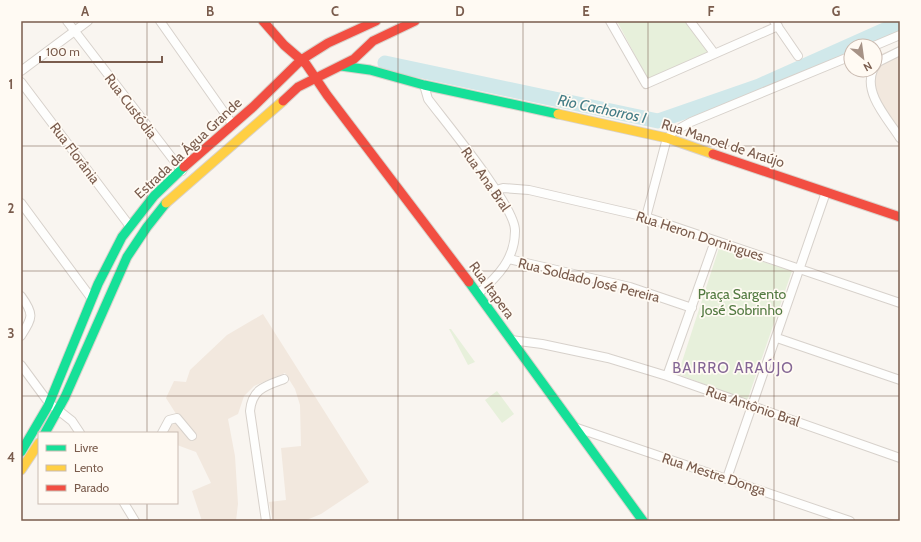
<svg xmlns="http://www.w3.org/2000/svg" width="921" height="542" viewBox="0 0 921 542" font-family="Cabin,sans-serif">
  <rect width="100%" height="100%" fill="#f9f5f0"/>
  <path fill="#f2e8de" d="M900,47V134L862,70H875V56Z
    M263,314L369,482L321,514L304,521H273L269,502L286,500L281,448L301,446L300,405L295,389L285,373L254,386L244,396L238,414L228,419L235,456L238,504L236,521H202L192,491L211,483L196,452L177,445V433H164L178,417L166,398L174,381L186,382L190,370L227,335Z"/>
  <path fill="#e7f0db" d="M617,21H686L710,52L648,80Z
    M719,248L792,271L747,401L678,374Z
    M449,329H451L475,362L468,365Z
    M497,391L514,414L502,423L485,400Z"/>
  <g fill="none" stroke-linecap="round" stroke-linejoin="round">
    <path stroke="#d0e8ea" stroke-width="15" d="M385,63L658,121L759,86L900,23"/>
    <defs>
      <path id="street" d="M67,21L182,171
        M160,21L233,125
        M610,21L646,84L778,26
        M690,21L714,53
        M774,21L798,56
        M874,46L900,35
        M875,67L878,62L900,51
        M873,70C863,93 888,119 900,138
        M21,71L88,21
        M21,82L129,225
        M424,85L428,99C446,123 516,207 515,231C515,259 498,276 478,294
        M496,190L503,188L529,190L646,217L900,303
        M21,203L92,299
        M646,217L667,138L673,132L691,122L851,56
        M509,259L630,287L692,308
        M21,296C35,315 32,318 21,336
        M777,338L900,380
        M511,340L542,344L608,358L667,376L900,458
        M21,365L49,403L72,421L80,433
        M667,376L715,241
        M577,428L850,521
        M162,433L169,420L177,418L192,436
        M727,478L826,192
        M124,503L135,521
        M266,521L250,411C252,389 265,386 284,379"/>
      <path id="fast" d="M341,66L370,70L424,85L558,114
        M469,282L643,521
        M45,433L65,397L127,257L147,227L166,203
        M21,452L48,406L98,284L122,237L154,196L184,167"/>
      <path id="slow" d="M558,114L667,138L713,154
        M166,203L283,101
        M21,470L39,443"/>
      <path id="jam" d="M263,21L284,45L306,64L327,95L469,282
        M283,101L298,87L354,59L373,41L415,21
        M713,154L900,217
        M184,167L253,107L301,60L328,43L376,21"/>
    </defs>
    <use href="#street" stroke="#d7d1cb" stroke-width="10"/>
    <use href="#fast" stroke="#d9d2cb" stroke-width="11"/>
    <use href="#slow" stroke="#d9d2cb" stroke-width="11"/>
    <use href="#jam" stroke="#d9d2cb" stroke-width="11"/>
    <use href="#street" stroke="#fefefd" stroke-width="8"/>
    <use href="#fast" stroke="#16e098" stroke-width="9"/>
    <use href="#slow" stroke="#ffcf43" stroke-width="9"/>
    <use href="#jam" stroke="#f24e42" stroke-width="9"/>
  </g>
  <path fill="none" stroke="#7a5c4d" stroke-width="1" stroke-opacity="0.55" d="M147,21V433M273,21V521M398,21V521M523,21V521M648,21V521M774,21V521M21,146H900M21,271H900M21,396H900M147,503V521"/>
  <g text-anchor="middle" dominant-baseline="central" stroke-width="3.5" stroke-linejoin="round" paint-order="stroke">
    <g font-size="14" fill="#7a5c4d" stroke="#fffaf3">
      <text transform="translate(131 106) rotate(53)">Rua Custódia</text>
      <text transform="translate(723 143) rotate(18)">Rua Manoel de Araújo</text>
      <text transform="translate(188 148) rotate(-43)">Estrada da Água Grande</text>
      <text transform="translate(75 153) rotate(53)">Rua Florânia</text>
      <text transform="translate(486 179) rotate(55)">Rua Ana Bral</text>
      <text transform="translate(700 236) rotate(18)">Rua Heron Domingues</text>
      <text transform="translate(589 280) rotate(14)">Rua Soldado José Pereira</text>
      <text transform="translate(492 290) rotate(54)">Rua Itapera</text>
      <text transform="translate(753 406) rotate(19)">Rua Antônio Bral</text>
      <text transform="translate(714 474) rotate(18)">Rua Mestre Donga</text>
    </g>
    <g font-size="14" fill="#537a41" stroke="#fffaf3">
      <text x="742" y="294">Praça Sargento<tspan x="742" dy="16">José Sobrinho</tspan></text>
    </g>
    <g font-size="15" font-style="italic" fill="#437c86" stroke="#fffaf3">
      <text transform="translate(602 109) rotate(12)">Rio Cachorros I</text>
    </g>
    <g font-size="15" letter-spacing="1" fill="#846695" stroke="#fffaf3">
      <text x="733" y="368">BAIRRO ARAÚJO</text>
    </g>
  </g>
  <rect width="921" height="542" fill="none" stroke="#fffaf3" stroke-width="44"/>
  <rect x="38" y="432" width="140" height="72" fill="#fffaf3" stroke="#cabbb1"/>
  <rect x="46" y="445" width="20" height="6" fill="#16e098" stroke="#cabbb1"/>
  <text x="74" y="452" font-size="12" fill="#7a5c4d">Livre</text>
  <rect x="46" y="465" width="20" height="6" fill="#ffcf43" stroke="#cabbb1"/>
  <text x="74" y="472" font-size="12" fill="#7a5c4d">Lento</text>
  <rect x="46" y="485" width="20" height="6" fill="#f24e42" stroke="#cabbb1"/>
  <text x="74" y="492" font-size="12" fill="#7a5c4d">Parado</text>
  <g transform="translate(863 58) rotate(151)"><circle r="19" fill="#fffaf3" stroke="#cabbb1"/>
  <path d="M0-3L7 15L0 10L-7 15Z" fill="#a69286"/>
  <text y="-6" font-size="11" font-weight="bold" text-anchor="middle" fill="#7a5c4d">N</text>
  </g>
  <path d="M40 56v6h122v-6" fill="none" stroke="#7a5c4d" stroke-width="2"/>
  <text x="46" y="56" font-size="12" fill="#7a5c4d" stroke="#fffaf3" stroke-width="3" paint-order="stroke">100 m</text>
  <rect x="22" y="22" width="877" height="498" fill="none" stroke="#7a5c4d" stroke-width="1.5"/>
  <g font-size="13" text-anchor="middle" font-weight="bold" fill="#7a5c4d">
    <text x="85" y="16">A</text>
    <text x="210" y="16">B</text>
    <text x="335" y="16">C</text>
    <text x="460" y="16">D</text>
    <text x="586" y="16">E</text>
    <text x="711" y="16">F</text>
    <text x="836" y="16">G</text>
    <text x="11" y="89">1</text>
    <text x="11" y="213">2</text>
    <text x="11" y="338">3</text>
    <text x="11" y="462">4</text>
  </g>
</svg>
